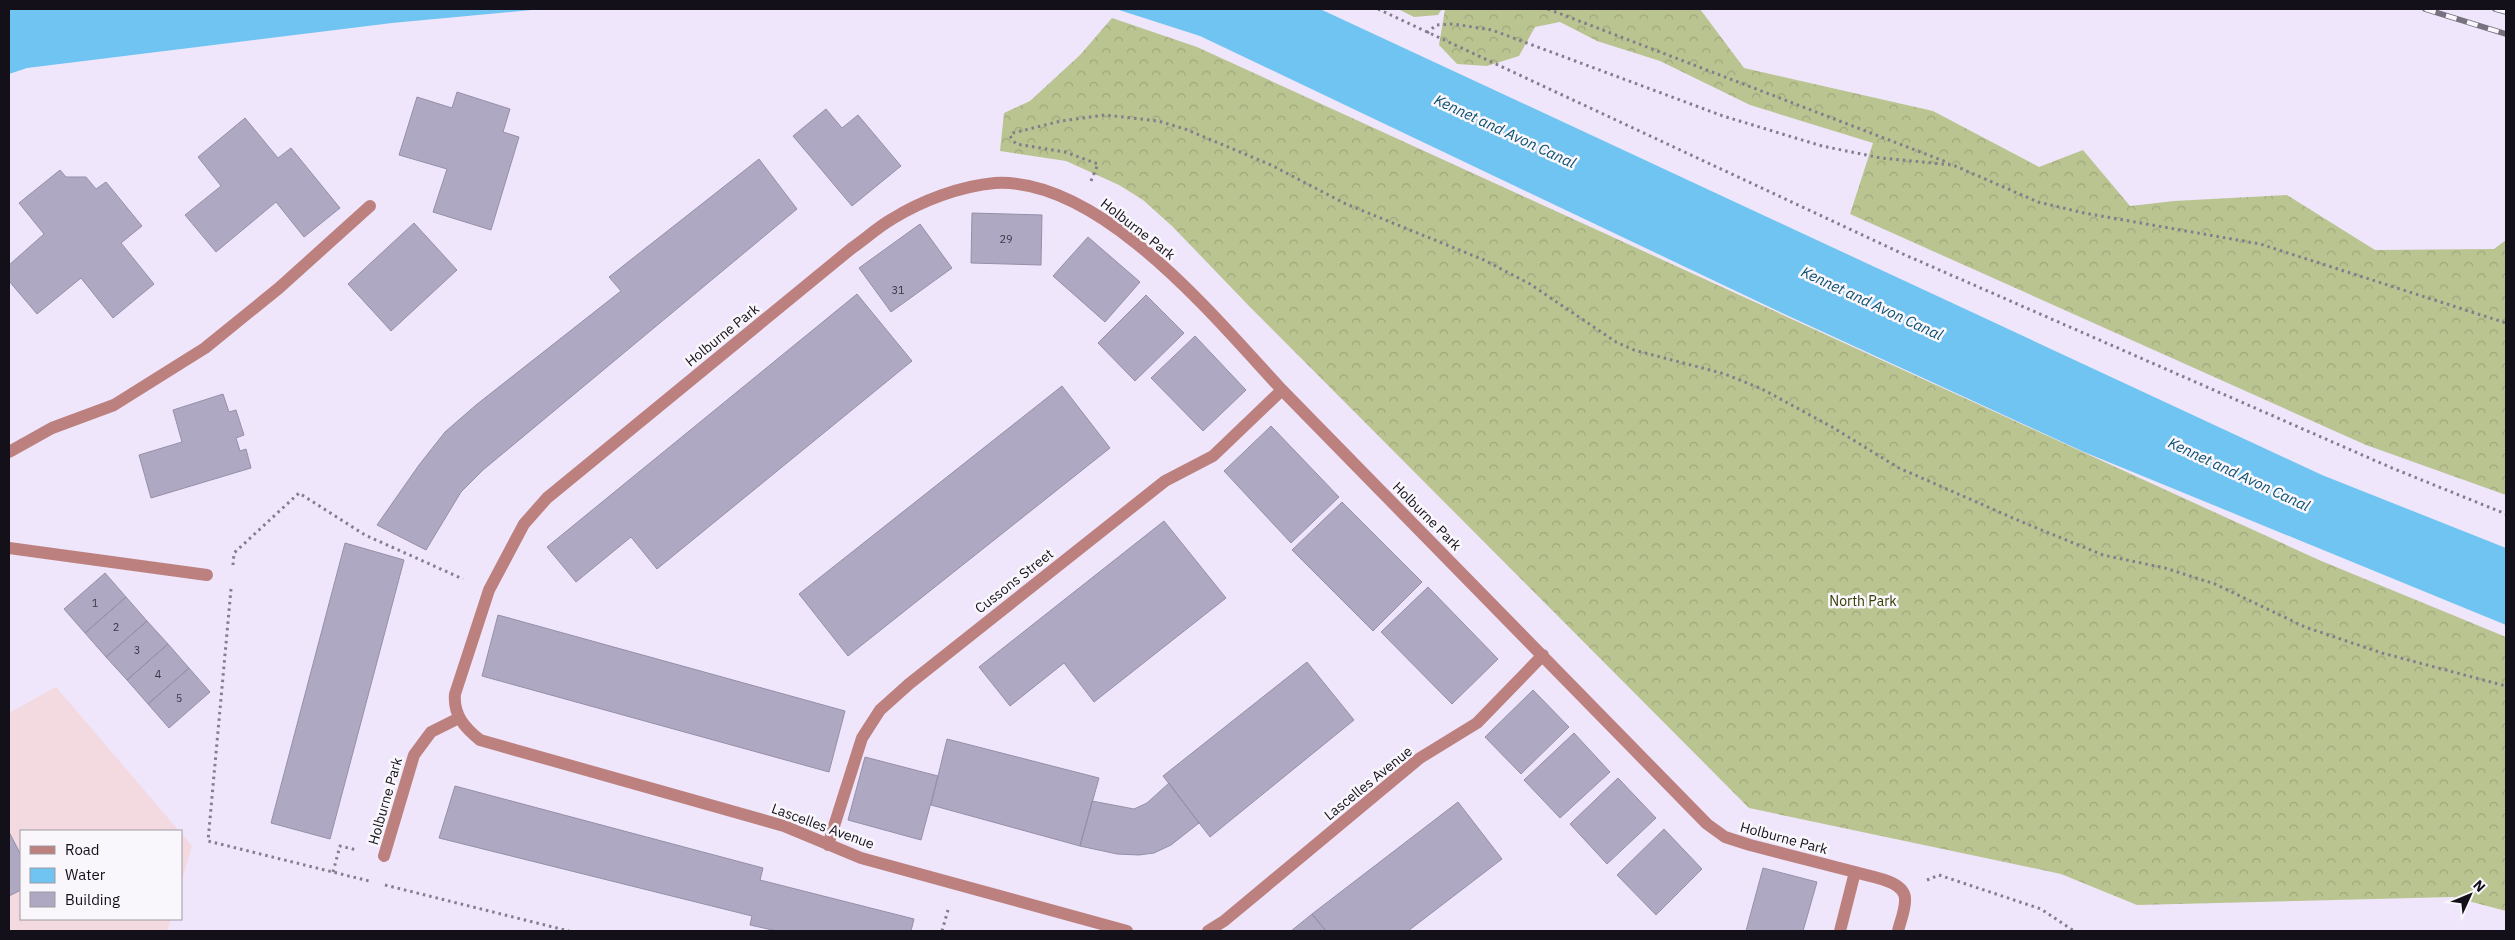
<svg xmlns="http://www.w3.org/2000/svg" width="2515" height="940" viewBox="0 0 2515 940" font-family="'IBM Plex Sans',sans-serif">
  <defs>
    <pattern id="forest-crowns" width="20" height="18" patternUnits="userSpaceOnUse" patternTransform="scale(1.25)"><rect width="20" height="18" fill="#bac491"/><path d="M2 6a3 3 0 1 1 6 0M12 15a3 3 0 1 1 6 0" fill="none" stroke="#9fa77c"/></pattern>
  </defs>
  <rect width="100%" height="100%" fill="#efe6fc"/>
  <path fill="#f3d9e0" d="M56,687L179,831H21V919H171L167,931H9V713Z
    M181,833L192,846L181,883Z"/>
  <path fill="#bac491" d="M1398,9H1442L1438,15L1414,17Z"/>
  <path fill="url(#forest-crowns)" d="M1445,9H1700L1744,68L1933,111L2039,167L2083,150L2130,206L2174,201L2287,195L2375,250L2494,249L2506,240V495L2366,445L1850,214L1873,143L1750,105L1660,61L1597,41L1560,22L1535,27L1519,56L1487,66L1457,64L1439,45Z
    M1112,18L1197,47L2319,560L2506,637V911L2453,897L2137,905L2061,874L1749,808L1249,306L1172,226L1143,200L1119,185L1066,161L1000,151L1004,113L1030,101L1080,55Z"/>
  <path fill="#70c4f2" d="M9,9H542L392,23L27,68L9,74Z
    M1116,9H1320L2322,475L2506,548V625L2084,452L1782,313L1200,36Z"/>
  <path fill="#aea8c3" stroke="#958faa" d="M457,92L510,109L503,132L519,137L491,230L433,212L447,169L399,155L417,97L452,108Z
    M826,109L842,128L858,115L901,166L852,206L793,136Z
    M245,118L278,158L291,148L340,208L304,237L276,202L216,252L185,215L221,186L198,157Z
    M759,159L797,209L483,470L461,492L426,550L377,525L419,465L445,432L476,405L621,291L609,277Z
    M60,170L66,177H86L96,189L106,182L142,226L121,243L154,284L113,318L81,278L37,314L9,281V265L44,234L19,203Z
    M972,213L1042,215L1041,265L971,263Z
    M414,223L457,270L391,331L348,284Z
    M920,224L952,268L891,312L859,268Z
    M1088,237L1140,282L1105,322L1053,276Z
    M857,294L912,361L657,569L631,537L576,582L547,547Z
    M1146,295L1184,333L1135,381L1098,343Z
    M1195,336L1246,390L1203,431L1151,378Z
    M1062,386L1110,448L848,656L799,594Z
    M223,394L229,412L236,410L244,435L236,438L240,451L246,449L251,468L151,498L139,455L182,442L173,410Z
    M1271,426L1339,497L1291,543L1224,471Z
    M1342,502L1422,582L1373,631L1292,550Z
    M1164,521L1226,598L1094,702L1064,663L1010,706L979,667Z
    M345,543L404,560L330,839L271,823Z
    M105,573L126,597L85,633L64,609Z
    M1428,587L1498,659L1452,704L1381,632Z
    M126,597L147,621L106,657L85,633Z
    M498,615L845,711L829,772L482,676Z
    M147,621L168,644L127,680L106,657Z
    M168,644L189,668L148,704L127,680Z
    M1307,662L1354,720L1210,837L1163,776Z
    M189,668L210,692L169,728L148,704Z
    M1533,690L1569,727L1521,774L1485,737Z
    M1574,733L1610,772L1560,818L1524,780Z
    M947,739L1099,778L1080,846L931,805Z
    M865,757L938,776L921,840L848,820Z
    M1618,778L1656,818L1607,864L1570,824Z
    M1169,783L1199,823L1171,845L1154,853L1139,855L1117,854L1080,846L1092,801L1134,809L1147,803Z
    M455,786L763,868L760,880L914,919L911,931H777L750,925L752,916L439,838Z
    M1458,802L1502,859L1408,931H1326L1312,914Z
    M1664,829L1702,869L1656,915L1617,875Z
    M9,832L21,855V890L9,896Z
    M1763,868L1817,882L1803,931H1746Z
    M1312,914L1326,931H1291Z"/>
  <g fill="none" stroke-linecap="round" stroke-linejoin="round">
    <path stroke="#837d8c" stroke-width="3" stroke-dasharray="2.5 4" stroke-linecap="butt" d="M1378,9L1903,254L2392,468L2506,514
      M1548,9L1949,163
      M1427,33L1436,25L1453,24L1492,30L1723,116L1822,146L1881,158L1953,165L2038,202L2084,213L2260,244L2506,323
      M1091,181L1098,164L1065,152L1016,144L1010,136L1013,133L1061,121L1105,115L1158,121L1185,129L1271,165L1346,204L1484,260L1530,284L1616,342L1634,350L1725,374L1762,389L1832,427L1899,468L2022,522L2103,555L2165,568L2215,584L2305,627L2382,653L2506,686
      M233,565L234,553L299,493L365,535L463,579
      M231,589L208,841L369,881
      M333,872L340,846L357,850
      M1927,880L1939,875L2041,909L2074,931
      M385,885L569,931
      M942,931L948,910"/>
    <path stroke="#bc817f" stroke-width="12" d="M9,548L207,575"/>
    <path stroke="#bc817f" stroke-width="12" d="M9,452L52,428L114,405L205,348L279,288L370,206
      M828,845L862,738L880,710L909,684L1165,481L1213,456L1282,390
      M384,856L414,755L431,732L459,718
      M1127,931L861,858L784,826L480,740C465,728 453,715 455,694L489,590L524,524L547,498L852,248C865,239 878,227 892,219C921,201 960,186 995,183C1101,177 1216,319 1282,390L1707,824L1725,837L1750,845L1855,872
      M1208,931L1224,921L1420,758L1477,723L1543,655
      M1840,931L1855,872C1870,877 1907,880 1905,901C1905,911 1900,922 1898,931"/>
    <defs>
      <path id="rail" d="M2425,9L2506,34
        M2495,9L2506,12"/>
    </defs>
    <use href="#rail" stroke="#787180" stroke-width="5.5"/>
    <use href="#rail" stroke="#f9f6fc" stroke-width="4" stroke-dasharray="11" stroke-linecap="butt"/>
  </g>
  <g text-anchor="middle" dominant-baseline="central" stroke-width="5" stroke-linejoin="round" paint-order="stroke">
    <g font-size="11" fill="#3a3644">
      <text x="1006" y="239">29</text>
      <text x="898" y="290">31</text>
      <text x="95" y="603">1</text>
      <text x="116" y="627">2</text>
      <text x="137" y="650">3</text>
      <text x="158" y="674">4</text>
      <text x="179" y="698">5</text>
    </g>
    <g font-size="14" fill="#141019" stroke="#f9f6fc">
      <text transform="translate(1138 229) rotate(38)">Holburne Park</text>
      <text transform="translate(722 335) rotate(-39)">Holburne Park</text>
      <text transform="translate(1427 516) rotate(45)">Holburne Park</text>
      <text transform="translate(1014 581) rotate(-38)">Cussons Street</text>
      <text transform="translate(1368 783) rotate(-39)">Lascelles Avenue</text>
      <text transform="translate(385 801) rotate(-74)">Holburne Park</text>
      <text transform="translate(823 826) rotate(20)">Lascelles Avenue</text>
      <text transform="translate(1784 838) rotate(15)">Holburne Park</text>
    </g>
    <g font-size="14" fill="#363d00" stroke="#f9f6fc">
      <text x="1863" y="601">North Park</text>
    </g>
    <g font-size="15" font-style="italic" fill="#0b506f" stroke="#f9f6fc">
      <text transform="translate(1505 131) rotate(25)">Kennet and Avon Canal</text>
      <text transform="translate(1872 303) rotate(25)">Kennet and Avon Canal</text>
      <text transform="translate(2239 474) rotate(25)">Kennet and Avon Canal</text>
    </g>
  </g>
  <rect width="2515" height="940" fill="none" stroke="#141019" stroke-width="20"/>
  <rect x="20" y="830" width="162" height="90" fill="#f9f6fc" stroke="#9d9aa1"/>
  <rect x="30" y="846" width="25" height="8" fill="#bc817f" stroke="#9d9aa1"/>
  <text x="65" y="855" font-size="15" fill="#141019">Road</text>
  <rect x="30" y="868" width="25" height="15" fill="#70c4f2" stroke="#9d9aa1"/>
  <text x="65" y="880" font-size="15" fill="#141019">Water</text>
  <rect x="30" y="892" width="25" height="15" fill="#aea8c3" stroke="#9d9aa1"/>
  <text x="65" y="905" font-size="15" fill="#141019">Building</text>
  <g transform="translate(2470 895) rotate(46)" stroke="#f9f6fc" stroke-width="4" paint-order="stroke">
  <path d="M0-4L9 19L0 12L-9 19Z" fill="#141019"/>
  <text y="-8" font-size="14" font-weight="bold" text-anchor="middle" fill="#141019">N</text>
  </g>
</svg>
